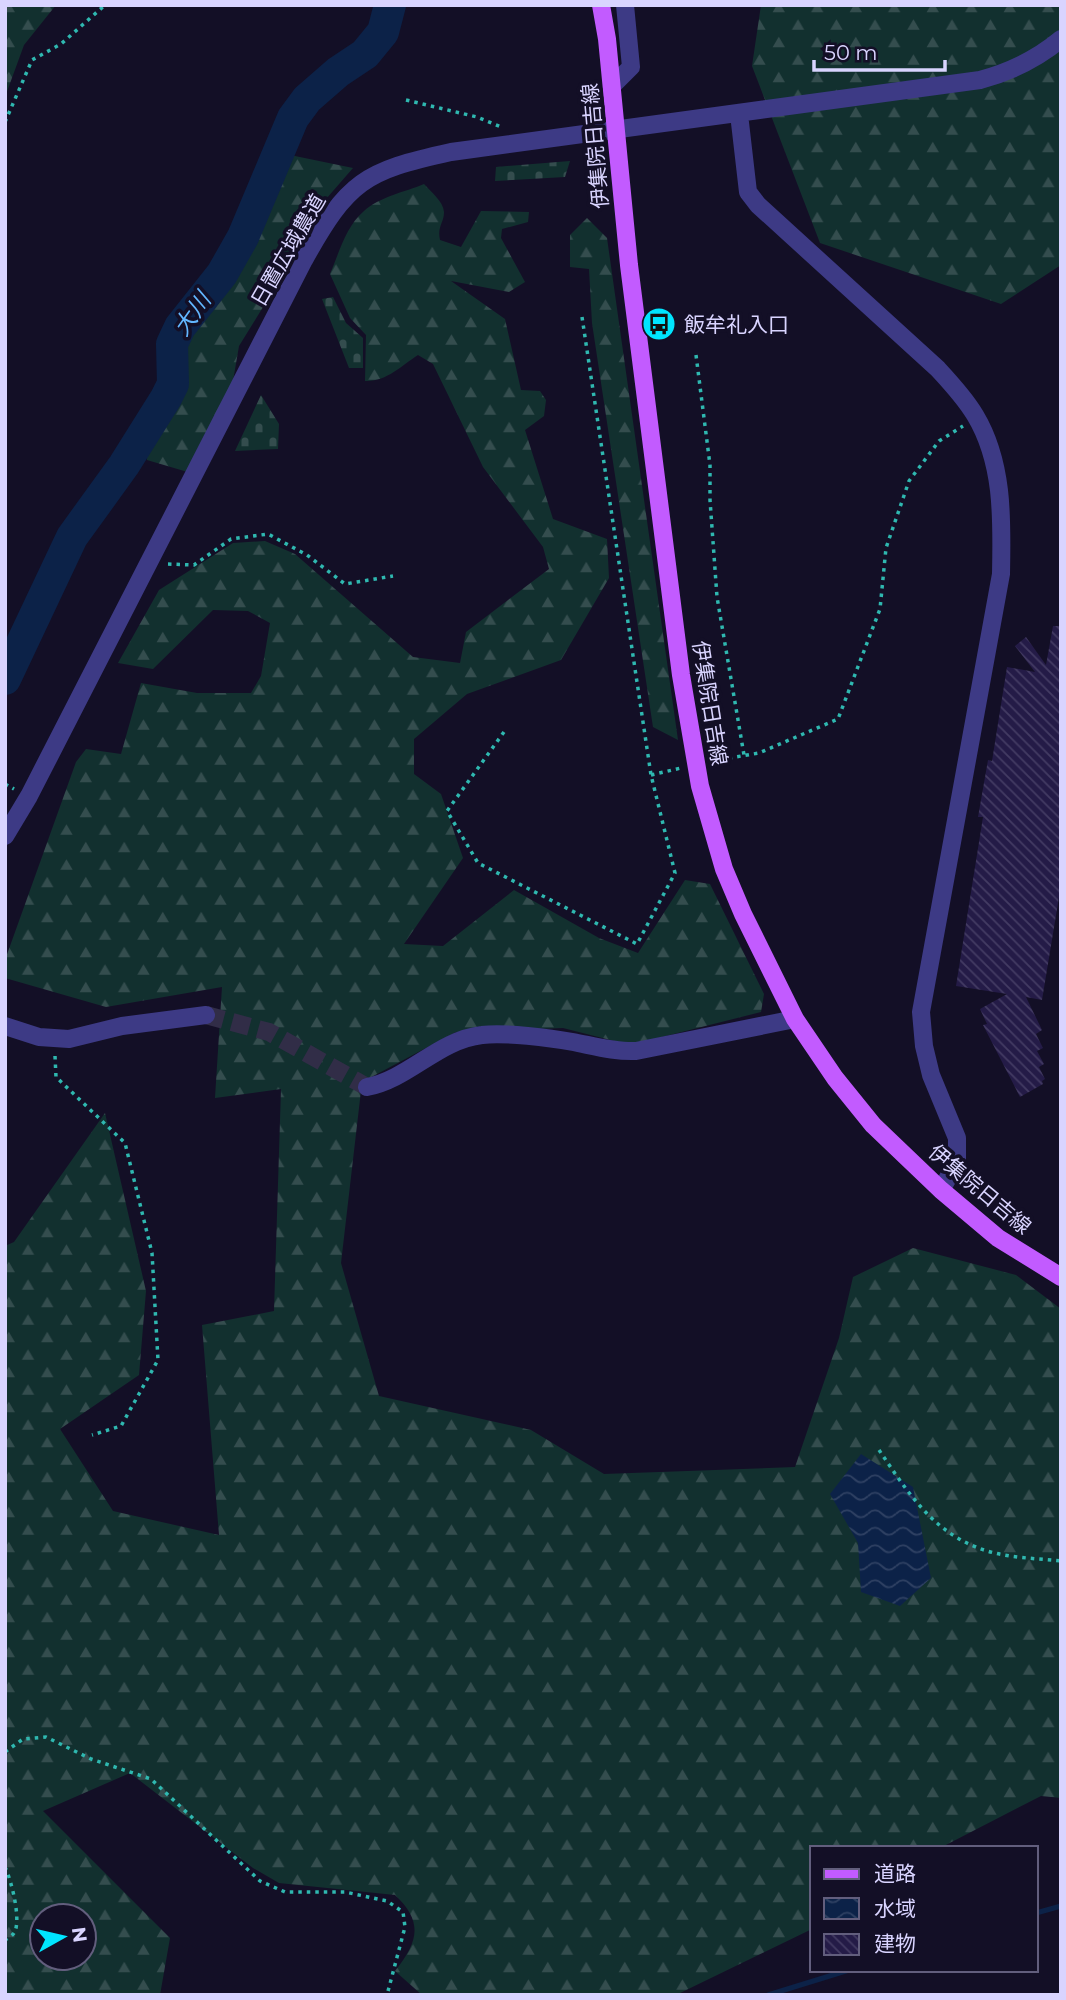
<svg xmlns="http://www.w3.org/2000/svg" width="1066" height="2000" viewBox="0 0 1066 2000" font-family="Montserrat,'Noto Sans JP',sans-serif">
  <defs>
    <pattern id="forest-firs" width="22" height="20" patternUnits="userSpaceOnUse" patternTransform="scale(1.75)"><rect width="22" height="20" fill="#12302f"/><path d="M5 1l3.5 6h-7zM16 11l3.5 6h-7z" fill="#344d4e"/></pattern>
    <pattern id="cemetery-stones" width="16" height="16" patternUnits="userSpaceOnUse" patternTransform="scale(1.75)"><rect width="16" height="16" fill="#12302f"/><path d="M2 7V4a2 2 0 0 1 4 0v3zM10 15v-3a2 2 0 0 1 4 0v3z" fill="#344d4e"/></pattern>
    <pattern id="water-waves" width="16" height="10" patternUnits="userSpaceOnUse" patternTransform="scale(1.75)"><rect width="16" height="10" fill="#0c2248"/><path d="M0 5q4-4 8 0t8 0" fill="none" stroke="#2f4163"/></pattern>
    <pattern id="building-back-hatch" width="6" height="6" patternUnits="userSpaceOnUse" patternTransform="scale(1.75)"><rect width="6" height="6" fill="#241b47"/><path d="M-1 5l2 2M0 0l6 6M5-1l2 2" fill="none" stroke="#433b63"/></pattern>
  </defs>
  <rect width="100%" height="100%" fill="#130f26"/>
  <path fill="url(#forest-firs)" fill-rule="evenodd" d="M5,5H56L24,45L5,97Z
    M761,5H1061V265L1001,304L820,243L752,66Z
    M290,155L353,168L326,199L287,268L239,346L228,410L191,473L147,460V449L185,376L189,326L256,233Z
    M424,184C431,192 443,201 444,212C444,223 437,226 440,240L461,247L481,211L529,212L528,222L502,229L501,238L525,282L509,292L451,281L505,319L521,390L540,391L546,400L544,416L525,430L553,519L607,539L609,578L561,660L467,694L414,739V774L441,794L463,858L404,944L443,946L514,890L599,938L638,953L685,880L710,884L764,994L761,1012L630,1045L563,1028L456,1032L362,1082L341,1263L379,1396L531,1430L604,1474L795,1467L839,1338L853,1277L913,1248L1016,1275L1061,1309V1798L1041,1796L940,1848H812V1929L676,1995H422L395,1971C418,1942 424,1922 395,1895L279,1883L253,1868L130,1773L43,1811L170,1938L160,1995H5V1246L14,1242L105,1113L146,1291L139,1375L60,1429L113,1511L219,1535L202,1325L274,1311L281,1089L215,1098L222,987L106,1007L5,978V960L76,762L86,749L121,754L141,683L197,693H251L261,676L270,623L248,611L213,610L153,669L118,663L159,590L233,543L265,541L295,554L413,657L460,663L466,632L549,569L543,547L483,467L433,364L418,355C401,366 386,382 365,381L366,335L350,318L330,274C339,253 346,226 364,211C379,197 405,192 424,184ZM42,1916H84V1958H42Z
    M587,218L607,238L678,740L653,727L592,323L589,269L570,267V235Z"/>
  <path fill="url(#cemetery-stones)" d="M570,161L565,177L495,181L496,167Z
    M333,297L346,323L363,338V368H349L322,299Z
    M261,395L279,424L278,449L235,451Z"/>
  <path fill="url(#water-waves)" d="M861,1454L913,1487L931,1578L900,1606L861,1592L858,1543L830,1494Z"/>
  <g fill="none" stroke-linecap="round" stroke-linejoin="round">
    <path stroke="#0c2248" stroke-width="5" d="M1036,1913L1061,1906
      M768,1995L849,1970"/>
    <path stroke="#0c2248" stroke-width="32" d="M5,679L72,537L124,465L166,398L173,384L172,344L180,327L222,274L243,237L293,118L307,99L338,72L365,54L383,32L390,5"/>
  </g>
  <path fill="url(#building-back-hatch)" d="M1053,626H1061V885L1042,1000L1026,997L1042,1030L1036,1034L1043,1048L1037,1051L1044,1064L1039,1067L1045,1079L1042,1081L1043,1084L1020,1097L983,1025L987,1024L980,1009L1007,994L956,986L983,817H978L988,760L992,761L1007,667L1035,672L1015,646L1026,637L1046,665Z"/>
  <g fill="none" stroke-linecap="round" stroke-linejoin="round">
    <path stroke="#312d47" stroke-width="18" stroke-dasharray="18 9" stroke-linecap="butt" d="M206,1015L269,1032L367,1087"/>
    <path stroke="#2fb8b0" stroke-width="3.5" stroke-dasharray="3.5 5" stroke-linecap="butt" d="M406,100L477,117L501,127
      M5,122L32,60L61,44L105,5
      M696,355L710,465V500L717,597L744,755
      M168,564L194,565L231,539L268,534L307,555L345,584L393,576
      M504,732L447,811L478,863L637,944L675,873L651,775L582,317
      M712,761L759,753L838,719L880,609L886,548L909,481L939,441L963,426
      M651,775L681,768
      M5,784L14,789
      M55,1056L56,1077L125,1143L152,1253L158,1360L121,1426L92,1435
      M879,1450C905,1488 930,1529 976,1547C1002,1558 1033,1558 1061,1561
      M5,1752L23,1739L46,1737L91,1759L151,1779L260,1881L285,1892H345L387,1901L403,1912L405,1927L387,1995
      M5,1867C11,1879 22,1921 14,1933C12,1936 8,1938 5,1940"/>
    <path stroke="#3d3a85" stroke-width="18" d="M612,86L631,67L625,5
      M739,114L748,192L758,205L938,369C951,383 965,398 975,415C1004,463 1002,521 1001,574L921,1012L924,1046L931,1075L957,1138V1162L941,1190
      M5,836L29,796L304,260C348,181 364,171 451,152L980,80C1010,72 1037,59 1061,39
      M5,1026L39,1037L69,1039L122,1026L206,1015
      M367,1087C409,1079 438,1040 482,1035C504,1032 551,1038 573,1042C594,1046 615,1052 636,1051L795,1019"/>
    <path stroke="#c25bff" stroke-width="18" d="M601,5L607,39L629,265L681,675L700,786L724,869L743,914L795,1019L835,1078L873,1125L941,1190L998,1238L1061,1277"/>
  </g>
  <defs>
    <symbol id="bus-disc" viewBox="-11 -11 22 22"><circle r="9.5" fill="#00e5ff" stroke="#130f26"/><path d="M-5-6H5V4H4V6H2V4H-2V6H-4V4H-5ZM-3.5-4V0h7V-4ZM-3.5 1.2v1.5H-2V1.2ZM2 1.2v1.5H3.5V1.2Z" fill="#111"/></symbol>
  </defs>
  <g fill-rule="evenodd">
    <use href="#bus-disc" x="640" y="305" width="38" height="38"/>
  </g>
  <g text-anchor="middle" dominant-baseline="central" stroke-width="7" stroke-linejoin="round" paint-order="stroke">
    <g font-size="21" fill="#d9d4ff" stroke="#130f26">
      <text transform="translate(595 146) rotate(-95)">伊集院日吉線</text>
      <text transform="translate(288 250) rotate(-60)">日置広域農道</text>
      <text transform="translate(710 703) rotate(81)">伊集院日吉線</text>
      <text transform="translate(980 1189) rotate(40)">伊集院日吉線</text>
    </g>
    <g font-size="21" fill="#d9d4ff" stroke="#130f26" text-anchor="start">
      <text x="684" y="324">飯牟礼入口</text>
    </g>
    <g font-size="23" font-style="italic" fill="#62b6ff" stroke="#130f26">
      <text transform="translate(192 314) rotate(-55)">大川</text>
    </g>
  </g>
  <rect width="1066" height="2000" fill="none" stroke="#d9d4ff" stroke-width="14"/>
  <rect x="810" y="1846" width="228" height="126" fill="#130f26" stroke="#625e7d" stroke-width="2"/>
  <rect x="824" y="1869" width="35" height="10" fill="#c25bff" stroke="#625e7d" stroke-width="2"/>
  <text x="874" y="1881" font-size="21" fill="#d9d4ff">道路</text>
  <rect x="824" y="1898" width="35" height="21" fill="url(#water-waves)" stroke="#625e7d" stroke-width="2"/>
  <text x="874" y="1916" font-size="21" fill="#d9d4ff">水域</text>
  <rect x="824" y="1934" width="35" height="21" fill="url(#building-back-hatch)" stroke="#625e7d" stroke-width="2"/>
  <text x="874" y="1951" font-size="21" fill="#d9d4ff">建物</text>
  <g transform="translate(63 1937) rotate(82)"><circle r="33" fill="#130f26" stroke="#625e7d" stroke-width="2"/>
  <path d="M0-5L12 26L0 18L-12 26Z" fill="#00e5ff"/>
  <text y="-10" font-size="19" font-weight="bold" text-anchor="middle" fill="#d9d4ff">N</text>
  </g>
  <path d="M814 60v10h131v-10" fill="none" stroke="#d9d4ff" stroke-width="3.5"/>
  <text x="824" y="60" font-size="21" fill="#d9d4ff" stroke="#130f26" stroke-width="5" paint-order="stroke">50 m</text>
</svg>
